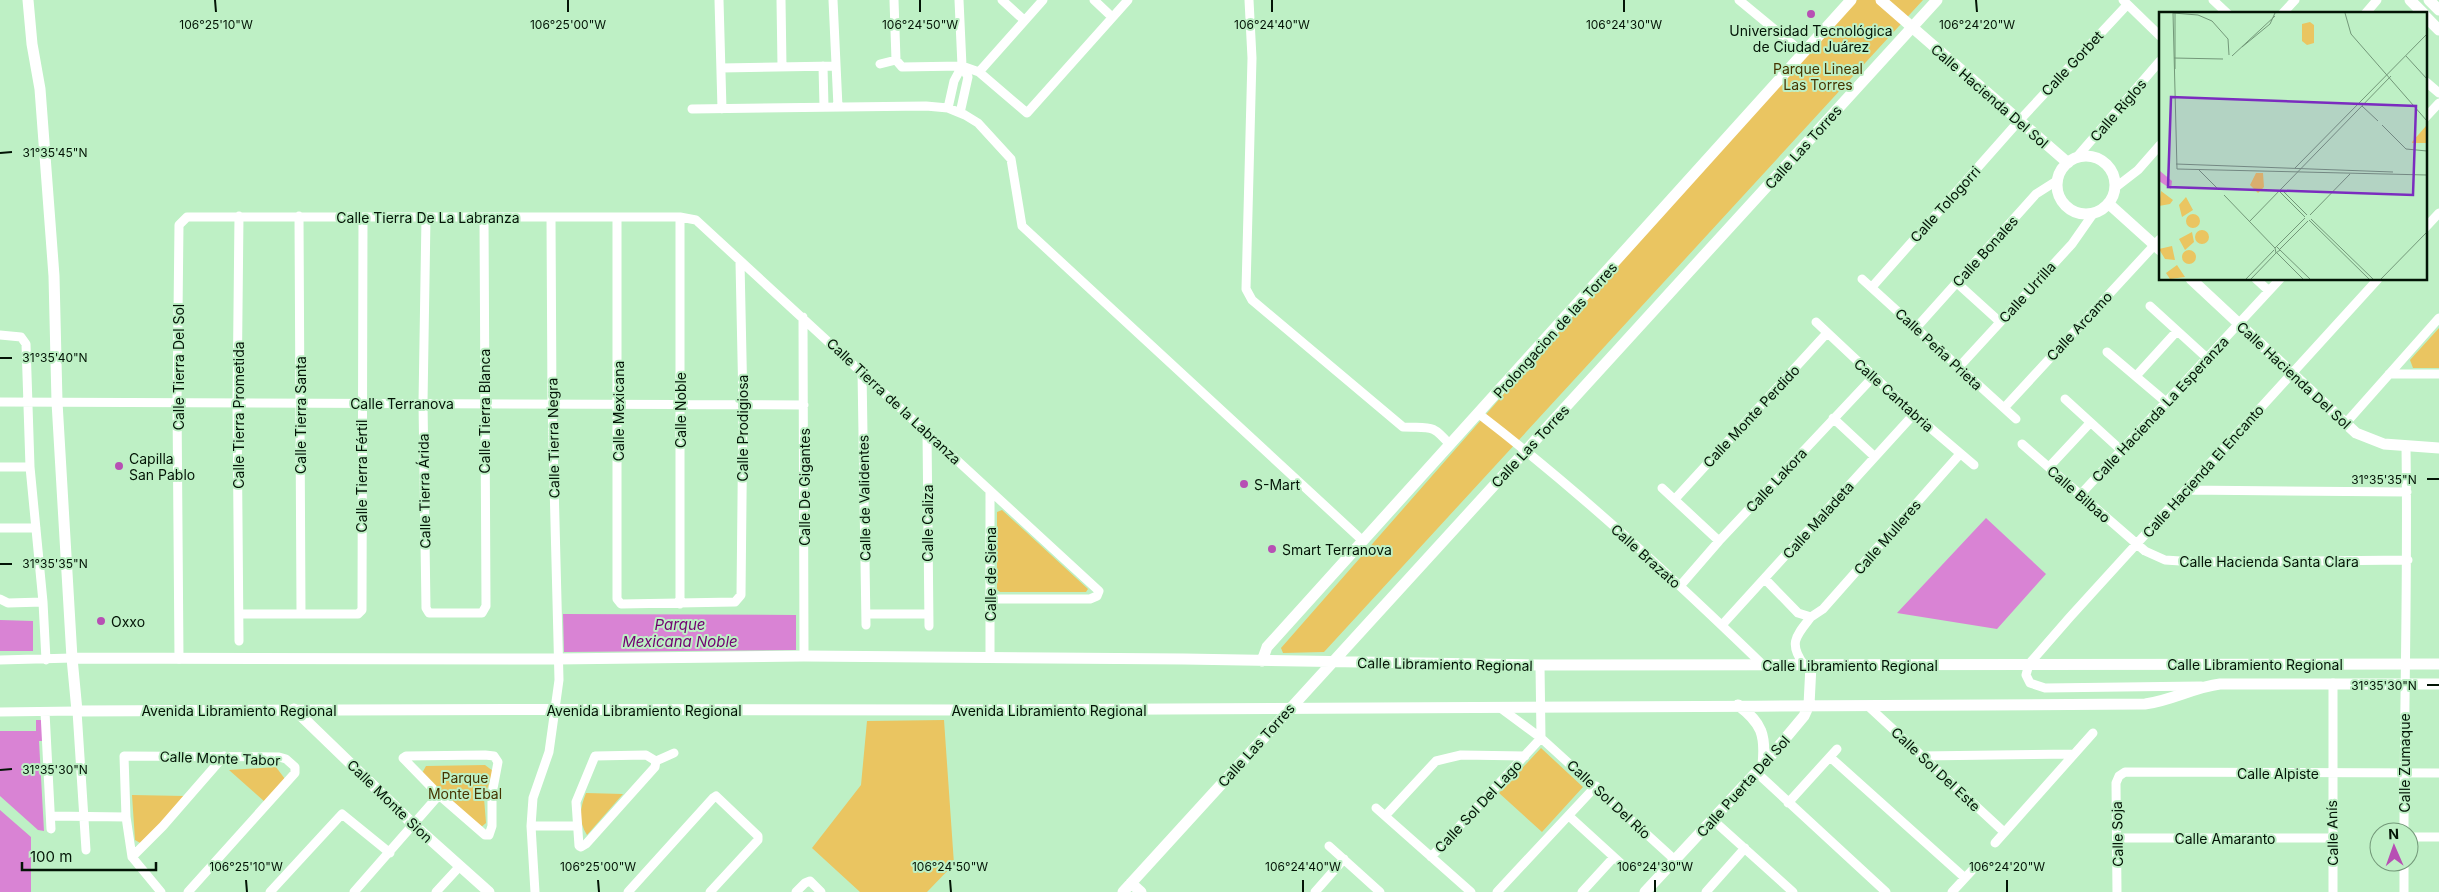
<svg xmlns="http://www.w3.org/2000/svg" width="2439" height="892" viewBox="0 0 2439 892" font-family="Inter,sans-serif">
  <rect width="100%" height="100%" fill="#bef0c5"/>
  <path fill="#eac561" d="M1857,0H1923L1324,652L1283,653L1281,648L1803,53Z
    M2439,328V368H2413L2410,360Z
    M1002,510L1088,589L1086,592H1000L997,590V512Z
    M944,720L954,864L927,892H860L812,848L861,785L867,721Z
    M1541,748L1583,787L1542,832L1499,793Z
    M485,765L493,771L484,798L486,823L480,828L421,775L426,766Z
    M276,767L285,779L265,802L229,770Z
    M586,793L623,794L587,835C578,821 580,808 586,793Z
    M132,795L185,796L142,844L135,840Z"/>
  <path fill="#d983d4" d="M1986,518L2046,574L1997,629L1897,613Z
    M563,614L796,615V650L564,652Z
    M0,620L33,621V651H0Z
    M36,720H42L43,741H39L44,831L38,830L0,796V731H36Z
    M0,810L31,837V892H0Z"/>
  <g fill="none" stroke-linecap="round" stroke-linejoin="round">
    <path stroke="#fff" stroke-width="9" d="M719,0L722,109
      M781,0L782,66
      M833,0L838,107
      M894,0L896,60
      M959,0L962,66L968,77L960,113
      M1002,0L1024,20
      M1094,0L1112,17
      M1249,0L1252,58L1246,289L1252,300L1403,427C1430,428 1432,423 1450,445
      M1739,0L1803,53
      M2123,0L2160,36
      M2213,0L2228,14
      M2282,14L2295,0
      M2365,14L2377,0
      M880,64L896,60L902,67L962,66L979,72L1027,113L1128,0
      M823,66L824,107
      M721,68L835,66
      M979,72L1043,0
      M2425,81L2439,93
      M948,108L954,81L962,66
      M692,109L926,106L948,108L965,115L978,123L1011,159L1022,226L1363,541
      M2425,118L2439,103
      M2076,158L2160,61
      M2116,187L2138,170L2160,145
      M299,216L301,613
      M426,217L423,403L426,608L429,613H482L486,606L484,217
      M617,217V599L621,604L735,602L741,595L743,405L740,262
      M680,217V604
      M2425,228L2439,213
      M1862,279L2016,419
      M2256,279L2269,291
      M1957,283L2000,322
      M1872,287L2018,122L2127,5
      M2150,306L2207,358
      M803,317L804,656
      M1816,322L1914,414L1974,465
      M1916,328L2036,194L2058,180
      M0,335L21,337L26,344L30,467L43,602L46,660
      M2107,352L2166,402
      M1959,367L2072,244L2093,214
      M862,371L866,625
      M2389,374H2439
      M2136,376L2177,331
      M2065,399L2122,451
      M0,402L804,405
      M2004,408L2160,239
      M1479,414C1579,491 1672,577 1763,665
      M1833,418L1875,457
      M2345,424L2439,318
      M927,432L929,626
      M2022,444L2145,551L2165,560L2196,562L2408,560
      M0,467H30
      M2049,467L2090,423
      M1662,488L1719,541
      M2186,490L2407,492
      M2080,495L2280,279
      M1675,499L1827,333
      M0,528H36
      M1765,579L1798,613L1811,617
      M1680,586L1719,541L1874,376
      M0,599L8,603L43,602
      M240,614H358L362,610L363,217
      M866,614H928
      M1811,617L1823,609L1960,454
      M1722,625L1914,414
      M239,641L237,403L239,216
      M990,658V491
      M179,659L177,402L179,225L187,217H680L696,220L1099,591L1097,596L1090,599H990
      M0,660L72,658
      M1540,665L1541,738
      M1804,665C1788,643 1796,636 1811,617
      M2201,686L2045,688L2030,683L2026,675L2029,664L2070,617L2378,279
      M1868,706L2004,832
      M1499,707L1541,738L1675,860
      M0,712L77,711L86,850
      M45,712L51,829
      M485,755L494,756L498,762L492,794V826L489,835H485L439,795L403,758L406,756Z
      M1921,756L2074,754
      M1830,757L1965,878
      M656,761L646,755L595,756L576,802L579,846L581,847L586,844L655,767L656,761L674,753
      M1756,772L1886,892
      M1788,803L1837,749
      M1376,808L1471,892
      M51,816L126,817
      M1385,816L1436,761L1461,755L1525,756
      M1569,816L1626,868
      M1713,820L1793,892
      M531,826H576
      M2404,832C2404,704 2408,575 2406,447
      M2409,837H2439
      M2117,838H2333
      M1995,843L2093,733
      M1329,846L1380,892
      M132,857L163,826L224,756
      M1431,857L1541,738
      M161,892L132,857L126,817L124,756L279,757L286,759L295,767V773L188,892
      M270,892L342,814L390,853
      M354,892L439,795
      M436,892L460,866
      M535,892L531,826L533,798L549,752L559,680L552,404L551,217
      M628,892L713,798L716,796L758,836V840L710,892
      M796,892L805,883L810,881L821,892
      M1315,892L1344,859
      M1497,892L1596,786
      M1582,892L1614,857
      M1706,892L1745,848
      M1952,892L1977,865
      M2117,892L2116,783L2119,776L2125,772L2439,773
      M2333,892V683
      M2404,892V862"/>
    <path stroke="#fff" stroke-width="11" d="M28,0L32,44L40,89L54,276L57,402L72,658L77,711C378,708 680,710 981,710C1369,709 1757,706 2145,704C2171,701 2194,687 2220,684H2439
      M1881,0L2068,163
      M2410,0L2424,14
      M2429,0L2439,10
      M2425,16L2439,30
      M2057 185a29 29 0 1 1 58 0a29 29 0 1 1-58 0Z
      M2109,204L2160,250
      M2191,279L2356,433L2384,444L2439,448
      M72,658L557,659L804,656L1184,659L1540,665L2439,664
      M1262,661L1267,647L1851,0
      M1738,705C1762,723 1766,735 1763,765
      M294,709L414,825L489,892
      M1131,883L1141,892
      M1123,892L1937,0
      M1645,892L1763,765L1804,716L1809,705L1811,665"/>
  </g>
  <path fill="none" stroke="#031406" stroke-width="2" d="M215,0L216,12M568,0V12M920,0V12M1272,0V12M1624,0V12M1976,0L1977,12M0,153L12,152M0,358H12M2427,479H2439M0,564H12M2427,685H2439M0,770L12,769M246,880L247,892M598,880L599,892M950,880L951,892M1303,880V892M1655,880V892M2007,880V892"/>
  <g fill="#b750b4" stroke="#bef0c5" stroke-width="2">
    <circle cx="1811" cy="14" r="5"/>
    <circle cx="119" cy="466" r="5"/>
    <circle cx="1244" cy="484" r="5"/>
    <circle cx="1272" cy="549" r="5"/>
    <circle cx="101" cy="621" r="5"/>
  </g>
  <g text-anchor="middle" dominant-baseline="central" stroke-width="4" stroke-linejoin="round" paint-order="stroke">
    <g font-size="14" fill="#031406" stroke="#bef0c5" text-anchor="start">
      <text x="1811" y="30" text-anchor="middle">Universidad Tecnológica<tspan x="1811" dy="16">de Ciudad Juárez</tspan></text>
      <text x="129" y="458">Capilla<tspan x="129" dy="16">San Pablo</tspan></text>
      <text x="1254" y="484">S-Mart</text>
      <text x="1282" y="549">Smart Terranova</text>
      <text x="111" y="621">Oxxo</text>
    </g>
    <g font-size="14" fill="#031406" stroke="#bef0c5">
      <text transform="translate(2072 63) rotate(-47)">Calle Gorbet</text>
      <text transform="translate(1990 96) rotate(41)">Calle Hacienda Del Sol</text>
      <text transform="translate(2118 110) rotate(-49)">Calle Riglos</text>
      <text transform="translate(1803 147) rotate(-48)">Calle Las Torres</text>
      <text transform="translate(1945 204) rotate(-48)">Calle Tologorri</text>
      <text x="428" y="217">Calle Tierra De La Labranza</text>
      <text transform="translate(1985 251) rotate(-48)">Calle Bonales</text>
      <text transform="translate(2027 292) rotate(-48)">Calle Urrilla</text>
      <text transform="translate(2079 326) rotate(-47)">Calle Arcamo</text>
      <text transform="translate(1555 330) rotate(-48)">Prolongacion de las Torres</text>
      <text transform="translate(1939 349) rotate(43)">Calle Peña Prieta</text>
      <text transform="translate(178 367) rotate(-90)">Calle Tierra Del Sol</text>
      <text transform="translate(2294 375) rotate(43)">Calle Hacienda Del Sol</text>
      <text transform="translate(1894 395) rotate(42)">Calle Cantabria</text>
      <text transform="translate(894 401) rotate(43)">Calle Tierra de la Labranza</text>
      <text x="402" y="403">Calle Terranova</text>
      <text transform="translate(2160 409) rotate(-47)">Calle Hacienda La Esperanza</text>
      <text transform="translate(680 410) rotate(-90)">Calle Noble</text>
      <text transform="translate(484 411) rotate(-90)">Calle Tierra Blanca</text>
      <text transform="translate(618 411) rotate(-90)">Calle Mexicana</text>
      <text transform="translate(238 415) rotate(-90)">Calle Tierra Prometida</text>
      <text transform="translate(300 415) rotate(-90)">Calle Tierra Santa</text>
      <text transform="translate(1751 416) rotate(-47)">Calle Monte Perdido</text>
      <text transform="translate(742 428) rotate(-90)">Calle Prodigiosa</text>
      <text transform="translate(553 438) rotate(-91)">Calle Tierra Negra</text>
      <text transform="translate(1530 446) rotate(-47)">Calle Las Torres</text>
      <text transform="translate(2203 471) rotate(-48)">Calle Hacienda El Encanto</text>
      <text transform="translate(361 476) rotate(-90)">Calle Tierra Fértil</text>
      <text transform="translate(1776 480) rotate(-47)">Calle Lakora</text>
      <text transform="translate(804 487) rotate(-90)">Calle De Gigantes</text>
      <text transform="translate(424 491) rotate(-91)">Calle Tierra Árida</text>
      <text transform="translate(2079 494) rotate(41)">Calle Bilbao</text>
      <text transform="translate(864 498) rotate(-91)">Calle de Validentes</text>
      <text transform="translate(1818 520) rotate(-48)">Calle Maladeta</text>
      <text transform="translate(927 523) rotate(-90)">Calle Caliza</text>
      <text transform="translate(1887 537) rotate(-49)">Calle Mulleres</text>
      <text transform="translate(1646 556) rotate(42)">Calle Brazato</text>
      <text x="2269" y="561">Calle Hacienda Santa Clara</text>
      <text transform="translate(990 574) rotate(-90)">Calle de Siena</text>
      <text transform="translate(1445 664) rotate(1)">Calle Libramiento Regional</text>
      <text x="2255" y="664">Calle Libramiento Regional</text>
      <text x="1850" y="665">Calle Libramiento Regional</text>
      <text x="239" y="710">Avenida Libramiento Regional</text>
      <text x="644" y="710">Avenida Libramiento Regional</text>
      <text x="1049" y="710">Avenida Libramiento Regional</text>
      <text transform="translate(1256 745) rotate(-48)">Calle Las Torres</text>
      <text transform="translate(220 758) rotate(2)">Calle Monte Tabor</text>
      <text transform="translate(2404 763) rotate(-90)">Calle Zumaque</text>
      <text transform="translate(1936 769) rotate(43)">Calle Sol Del Este</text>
      <text x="2278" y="773">Calle Alpiste</text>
      <text transform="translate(1743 786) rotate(-48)">Calle Puerta Del Sol</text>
      <text transform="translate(1609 799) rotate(43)">Calle Sol Del Río</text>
      <text transform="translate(390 801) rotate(44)">Calle Monte Sion</text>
      <text transform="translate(1478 806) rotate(-47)">Calle Sol Del Lago</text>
      <text transform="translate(2332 833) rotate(-91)">Calle Anís</text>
      <text transform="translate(2117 834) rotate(-91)">Calle Soja</text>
      <text x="2225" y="838">Calle Amaranto</text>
    </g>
    <g font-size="14" fill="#463400" stroke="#bef0c5">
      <text x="1818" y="68">Parque Lineal<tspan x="1818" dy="16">Las Torres</tspan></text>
      <text x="465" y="777">Parque<tspan x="465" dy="16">Monte Ebal</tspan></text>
    </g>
    <g font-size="15" font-style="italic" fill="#710070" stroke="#bef0c5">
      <text x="680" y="624">Parque<tspan x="680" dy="17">Mexicana Noble</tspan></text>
    </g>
  </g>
  <g transform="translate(2159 12)">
    <rect width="268" height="268" fill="#bef0c5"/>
    <path d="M151,10L155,13V31L148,33L143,29V12ZM267,114V131H253V130ZM97,161H104L105,175L99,181L91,173ZM2,179L14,188L11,192L0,194ZM27,185L34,198L23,205L20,193ZM27 209a7 7 0 1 1 14 0a7 7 0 1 1-14 0ZM36 225a7 7 0 1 1 14 0a7 7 0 1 1-14 0ZM33,220L35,230L26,238L20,227ZM13,234L16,248L6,247L0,237ZM23 245a7 7 0 1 1 14 0a7 7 0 1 1-14 0ZM18,253L26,265L11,267L7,261Z" fill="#eac561"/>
    <path d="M1,159L13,169L12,177L0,169Z" fill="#d983d4"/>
    <path fill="none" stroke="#739879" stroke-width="1" d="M14,1L18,157L268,163M14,1L39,3L53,9L69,27L70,43M186,1L192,22L268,109M83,35L111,12L116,1M73,44L116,4M247,44L268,67M15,46L64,47M16,57V1M203,94L219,109M223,113L247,137L268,139M17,152L234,160M136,156L268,22M40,158L60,178M123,178L148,203M121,180L146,205M65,183L116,236M151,203L191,162M152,207L214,267M150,208L210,267M90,210L232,64M118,235L121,238L117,241L116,236L146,206M121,237L149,209M121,238L151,267M118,241L144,267M87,267L115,238M92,267L117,241M222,267L268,220"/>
    <path fill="#7b2cbf" fill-opacity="0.15" stroke="#7b2cbf" stroke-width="2.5" d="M12,85L257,94L254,183L9,175Z"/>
    <rect width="268" height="268" fill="none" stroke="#031406" stroke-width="2.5"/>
  </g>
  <g font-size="12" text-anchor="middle" fill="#031406" stroke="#bef0c5" stroke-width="4" stroke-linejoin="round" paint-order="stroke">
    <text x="216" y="29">106°25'10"W</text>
    <text x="568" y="29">106°25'00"W</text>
    <text x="920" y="29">106°24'50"W</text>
    <text x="1272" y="29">106°24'40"W</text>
    <text x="1624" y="29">106°24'30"W</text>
    <text x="1977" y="29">106°24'20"W</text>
    <text x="55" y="157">31°35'45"N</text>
    <text x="55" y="362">31°35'40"N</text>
    <text x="2384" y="484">31°35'35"N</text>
    <text x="55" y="568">31°35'35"N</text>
    <text x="2384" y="690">31°35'30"N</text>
    <text x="55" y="774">31°35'30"N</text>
    <text x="246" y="871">106°25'10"W</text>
    <text x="598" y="871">106°25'00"W</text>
    <text x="950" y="871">106°24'50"W</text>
    <text x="1303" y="871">106°24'40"W</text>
    <text x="1655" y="871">106°24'30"W</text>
    <text x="2007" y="871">106°24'20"W</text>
  </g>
  <g transform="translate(2394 847) rotate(358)"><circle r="24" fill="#bef0c5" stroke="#739879"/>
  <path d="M0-4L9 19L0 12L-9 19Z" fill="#b750b4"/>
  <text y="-8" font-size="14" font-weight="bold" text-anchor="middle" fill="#031406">N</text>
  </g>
  <path d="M22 862v8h134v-8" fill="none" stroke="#031406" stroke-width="2.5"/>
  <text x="30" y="862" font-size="15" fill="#031406" stroke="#bef0c5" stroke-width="4" paint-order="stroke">100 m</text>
</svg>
